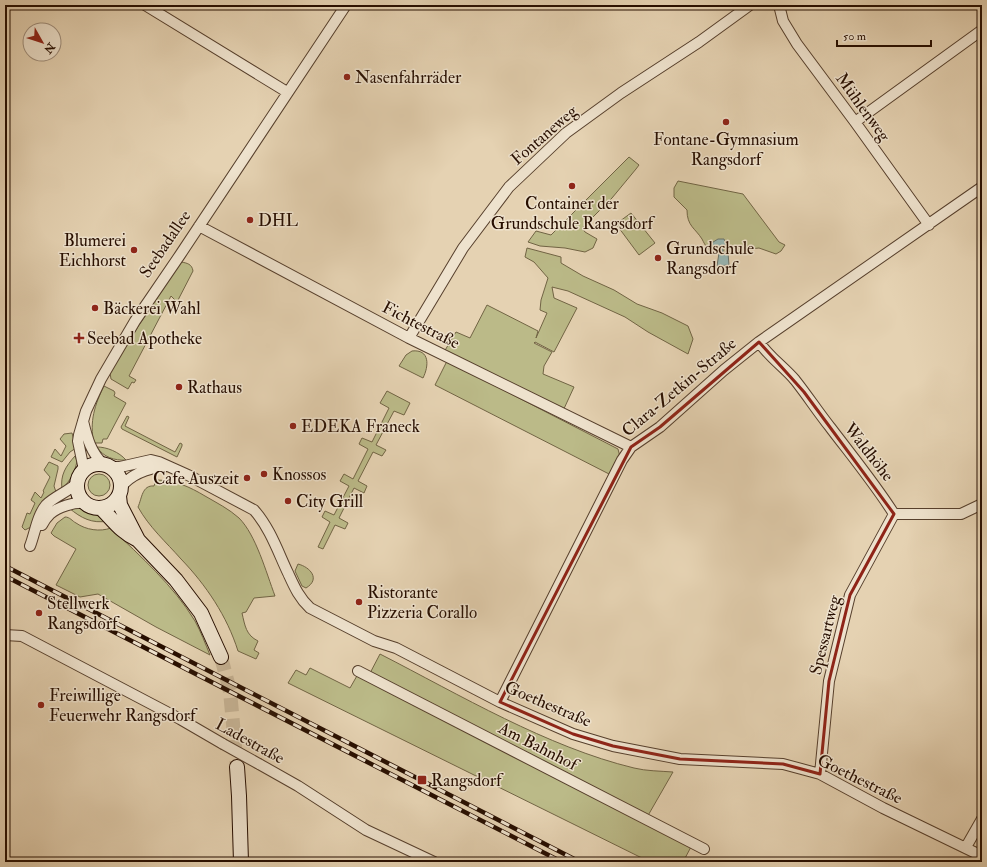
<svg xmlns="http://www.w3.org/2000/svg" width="987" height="867" viewBox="0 0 987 867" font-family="'IM FELL Double Pica',serif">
  <rect width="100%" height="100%" fill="#e5d2b2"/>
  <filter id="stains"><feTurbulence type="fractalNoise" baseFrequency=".005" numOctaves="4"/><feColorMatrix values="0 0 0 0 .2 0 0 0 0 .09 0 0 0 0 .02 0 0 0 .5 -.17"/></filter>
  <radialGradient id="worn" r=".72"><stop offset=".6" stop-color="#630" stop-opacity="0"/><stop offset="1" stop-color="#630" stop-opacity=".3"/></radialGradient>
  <path fill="#bbba88" stroke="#716444" d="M629,157L639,165L636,169L612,198L582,228L585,232L597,239L593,248L585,252L565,248L540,246L528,242L536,231L551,235Z
    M678,181L743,194L779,242L785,245L781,251L776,254L759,248L723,252V248L712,249L719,253L714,254C707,248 706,247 702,239C695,228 687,226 687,210L674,197V188Z
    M631,213L655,243L639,255L616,224Z
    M527,248L561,257V263L583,276L614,290L637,304L662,313L688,326L693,339L688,354L648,332L625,317L568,291L552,287L554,298L577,308L554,352L535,342L534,343L552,352L544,366L543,374L574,387L562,413L444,352L456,332L470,338L487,305L538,331L536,338L547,313L540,310L541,300L548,278L534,262L525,257Z
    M181,262C187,263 192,264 193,271L177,302L171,296L129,376L136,380L134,383L132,382L128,389L111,379L110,373L139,325Z
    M412,351C430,349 429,366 423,378L399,366L406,355Z
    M447,361L618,449L620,457L611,475L435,385Z
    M104,386L114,391L115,393L114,396L126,403L107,439H103L102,443H94C89,422 95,404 104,386Z
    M387,391L410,403L404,415L394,411L376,445L386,450L382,456L373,452L358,481L367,486L364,493L354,488L339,518L348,523L345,529L335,525L323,549L318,547L330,522L322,517L325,511L334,515L349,486L340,481L344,474L353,479L368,449L359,444L362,438L372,442L389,408L380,403Z
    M127,416L129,417L125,426L175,452L180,443L182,444V446L177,457L122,429L121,427Z
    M72,433L76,448L70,452L62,462L51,457L55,449L61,456L66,446L60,439L64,434Z
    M97,447C107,447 119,452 126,460C115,461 103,457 97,447Z
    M75,456L77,461C75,472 70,481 62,489C60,475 66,466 75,456Z
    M49,462L58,466V469L54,486L56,492L31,527L25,530L22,527L27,513L30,514L35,503L31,500L35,492L41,498L44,492L43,491L50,477L44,470Z
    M88 485a11 11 0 1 1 22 0a11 11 0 1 1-22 0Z
    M156,480C175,480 190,487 205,496C217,503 229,509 239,518C256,535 266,572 275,596L254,598L246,612L242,613C245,626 246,635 258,641L254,650L259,653L256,659L238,651C227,616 206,585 181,559C166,542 149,527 138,507C142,498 142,485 154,486Z
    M78,507C89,512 98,515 108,521C92,524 81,518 69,508Z
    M65,517C70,517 72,521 76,523C86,530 100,532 111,528C141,557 173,585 195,621C201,632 205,643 210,655L156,627L98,594L80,597L56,585L76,549L54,536L51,533L57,523Z
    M298,564C310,567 321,579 306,588L302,586L295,571Z
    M380,654C460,695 547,747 634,768C646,771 660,771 673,772L646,819L692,845L683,862H650L288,683L296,670L306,675L310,668L350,688L358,674L368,677Z"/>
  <path fill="#98b6b3" stroke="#6b736b" d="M718,239H724L726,244L723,248V252L728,253L729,265L717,266L719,253L711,249L710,244Z"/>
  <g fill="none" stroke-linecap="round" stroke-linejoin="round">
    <path stroke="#c8b597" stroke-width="14" stroke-dasharray="14 7" stroke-linecap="butt" d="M221,657L230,691L237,767"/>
    <defs>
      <path id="street" d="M145,5L287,92
        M779,5L783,21L797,44L855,122L929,225
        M855,122L982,30
        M199,226L409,338L631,447
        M409,338L463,248L509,187L566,133L621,93L699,42L750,5
        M759,342C769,357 784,367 795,380C807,395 818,412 830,427C852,456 875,484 894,514
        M83,421C87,438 91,453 104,465
        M110,467H120L151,460L159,462L188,475L254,510C270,528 278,552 288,573C294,586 299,598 310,608L374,641L396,648L500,702L573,734L613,746L680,759L783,764L820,774L883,808L982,856
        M84,470L78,441L79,435L86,411L101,379L135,321L180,255L346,5
        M121,487C132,473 149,468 166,466
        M894,514H961L982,504
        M42,525C44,521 47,517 50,514C58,507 74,502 84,503
        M30,546C35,533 37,516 46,505C55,496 68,492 77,483
        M5,635L22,636L180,719L223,744
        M358,671L704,849
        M500,702L622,460L631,447L660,427L724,370L759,342L982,187
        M259,764L298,786L366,830L434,862
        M820,774L829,681L850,595L894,514
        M966,847L982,819"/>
      <path id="secondary" d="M77 486a22 22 0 1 1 44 0a22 22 0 1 1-44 0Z
        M119,496L120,505L138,540L176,580L201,613L221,657
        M101,508C114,521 121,532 138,540
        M237,767L239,796L241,862"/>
    </defs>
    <use href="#street" stroke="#563f2c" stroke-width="12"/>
    <use href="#secondary" stroke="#270e00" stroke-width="16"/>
    <use href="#street" stroke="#eee2cd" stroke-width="10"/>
    <use href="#secondary" stroke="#eee2cd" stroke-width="14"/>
    <defs>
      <path id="rail" d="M5,566L580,862
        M5,576L562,862"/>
    </defs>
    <use href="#rail" stroke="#270e00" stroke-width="4.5"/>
    <use href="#rail" stroke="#eee2cd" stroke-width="3" stroke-dasharray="9" stroke-linecap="butt"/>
    <defs>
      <path id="street-bridge" d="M223,744L259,764"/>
    </defs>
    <use href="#street-bridge" stroke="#563f2c" stroke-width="12" stroke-linecap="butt"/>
    <use href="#street-bridge" stroke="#eee2cd" stroke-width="10"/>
  </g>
  <path fill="none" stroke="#8f2418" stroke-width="3" stroke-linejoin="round" d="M759,342L804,392L894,514L850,595L829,681L820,774L783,764L680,759L613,746L573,734L500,702L631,447L660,427Z"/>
  <g fill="#8f2418" stroke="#eee2cd" stroke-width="1.5">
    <circle cx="347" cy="77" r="4"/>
    <circle cx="726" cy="122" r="4"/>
    <circle cx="572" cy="186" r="4"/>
    <circle cx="250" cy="220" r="4"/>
    <circle cx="134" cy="250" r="4"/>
    <circle cx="658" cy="258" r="4"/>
    <circle cx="95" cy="308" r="4"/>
    <path d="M77 332h4v4h4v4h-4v4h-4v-4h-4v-4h4z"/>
    <circle cx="179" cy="387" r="4"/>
    <circle cx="293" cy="426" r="4"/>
    <circle cx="264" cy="474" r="4"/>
    <circle cx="247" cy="478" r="4"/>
    <circle cx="288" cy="501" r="4"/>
    <circle cx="359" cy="602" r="4"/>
    <circle cx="39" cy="613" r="4"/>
    <circle cx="41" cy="705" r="4"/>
    <rect x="417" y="775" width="10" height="10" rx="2"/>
  </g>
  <g text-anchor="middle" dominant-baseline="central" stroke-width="3" stroke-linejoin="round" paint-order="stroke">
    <g font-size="17" fill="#270e00" stroke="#eee2cd" text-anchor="start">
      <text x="355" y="77">Nasenfahrräder</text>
      <text x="726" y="139" text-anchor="middle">Fontane-Gymnasium<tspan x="726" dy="20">Rangsdorf</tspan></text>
      <text x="572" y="203" text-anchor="middle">Container der<tspan x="572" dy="20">Grundschule Rangsdorf</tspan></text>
      <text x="258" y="220">DHL</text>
      <text x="126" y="240" text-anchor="end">Blumerei<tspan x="126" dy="20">Eichhorst</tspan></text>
      <text x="666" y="248">Grundschule<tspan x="666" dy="20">Rangsdorf</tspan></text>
      <text x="103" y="308">Bäckerei Wahl</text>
      <text x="87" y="338">Seebad Apotheke</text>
      <text x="187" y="387">Rathaus</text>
      <text x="301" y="426">EDEKA Franeck</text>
      <text x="272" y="474">Knossos</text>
      <text x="239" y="478" text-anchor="end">Cafe Auszeit</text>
      <text x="296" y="501">City Grill</text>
      <text x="367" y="592">Ristorante<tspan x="367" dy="20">Pizzeria Corallo</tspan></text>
      <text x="47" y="603">Stellwerk<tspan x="47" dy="20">Rangsdorf</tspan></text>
      <text x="49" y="695">Freiwillige<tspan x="49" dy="20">Feuerwehr Rangsdorf</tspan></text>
      <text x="431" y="780">Rangsdorf</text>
    </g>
    <g font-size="17" fill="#270e00" stroke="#eee2cd">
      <text transform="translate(863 107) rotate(54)">Mühlenweg</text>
      <text transform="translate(544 135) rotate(-41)">Fontaneweg</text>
      <text transform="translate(165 244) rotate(-56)">Seebadallee</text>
      <text transform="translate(421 325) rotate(27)">Fichtestraße</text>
      <text transform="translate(679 387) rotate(-40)">Clara-Zetkin-Straße</text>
      <text transform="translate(869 452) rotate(52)">Waldhöhe</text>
      <text transform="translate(825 635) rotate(-76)">Spessartweg</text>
      <text transform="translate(548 704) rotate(23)">Goethestraße</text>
      <text transform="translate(250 741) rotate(29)">Ladestraße</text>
      <text transform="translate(538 746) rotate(27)">Am Bahnhof</text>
      <text transform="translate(860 779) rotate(26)">Goethestraße</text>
    </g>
  </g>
  <rect width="987" height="867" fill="none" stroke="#e5d2b2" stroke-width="20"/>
  <rect x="6" y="6" width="975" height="855" fill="none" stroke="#270e00" stroke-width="2"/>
  <rect x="10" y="10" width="967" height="847" fill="none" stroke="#270e00"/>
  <g transform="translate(42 42) rotate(129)"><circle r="19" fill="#eee2cd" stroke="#9e8d7b"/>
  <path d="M0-3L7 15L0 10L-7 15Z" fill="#8f2418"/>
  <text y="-6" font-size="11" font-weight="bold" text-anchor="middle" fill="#270e00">N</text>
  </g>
  <path d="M837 40v6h94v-6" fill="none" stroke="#270e00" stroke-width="2"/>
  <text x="843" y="40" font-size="12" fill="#270e00" stroke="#eee2cd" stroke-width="3" paint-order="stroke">50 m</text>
  <rect width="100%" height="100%" filter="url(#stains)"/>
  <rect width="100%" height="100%" fill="url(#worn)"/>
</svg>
